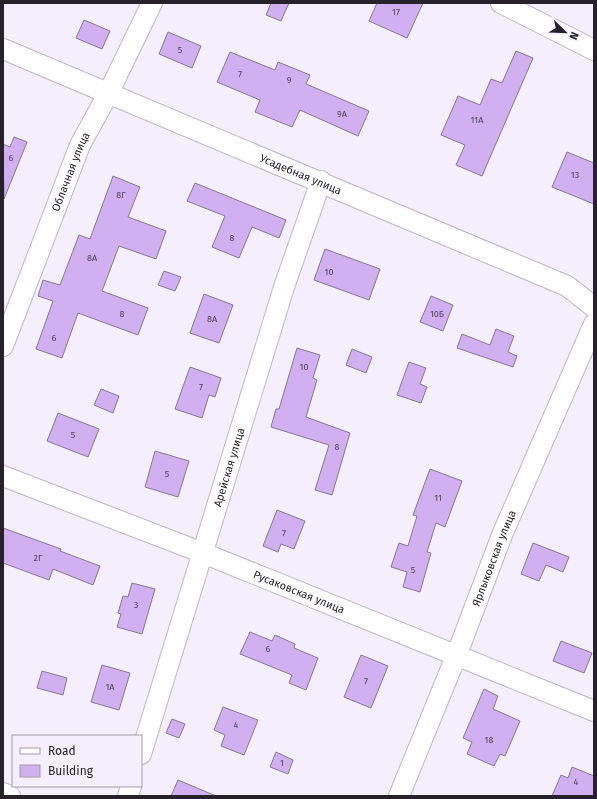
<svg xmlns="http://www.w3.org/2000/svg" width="597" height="799" viewBox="0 0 597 799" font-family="'Fira Sans',sans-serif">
  <rect width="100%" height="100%" fill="#f5eefc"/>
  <path fill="#d1aff1" stroke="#847a8f" d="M271,3H289L281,21L266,15Z
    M377,3H423L407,38L369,21Z
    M84,20L110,31L102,49L76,38Z
    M168,32L201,46L192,68L159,54Z
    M516,51L533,58L482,176L456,165L465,145L441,135L458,96L480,105L491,79L502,83Z
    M230,52L275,70L278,62L310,75L306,84L369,111L358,136L300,110L292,127L255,112L260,100L217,82Z
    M14,137L27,142L4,199L3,144L10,147Z
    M567,152L594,163V204L552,187Z
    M113,176L140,187L128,217L166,231L156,259L119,246L102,291L148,308L138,335L78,313L62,358L36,349L53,301L38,296L43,280L60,285L79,235L90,239Z
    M195,183L286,220L279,238L252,227L239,258L212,247L225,216L187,201Z
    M325,249L380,269L369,300L314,280Z
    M164,271L181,277L175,291L158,285Z
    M204,294L233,305L219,343L190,333Z
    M431,296L453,305L443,331L420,322Z
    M496,329L514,336L508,352L517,356L513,367L457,348L462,334L490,345Z
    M297,348L320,355L313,378L317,380L306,417L350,433L332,495L315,490L329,445L271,427L276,409H279Z
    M352,349L372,357L366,373L346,365Z
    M409,362L426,368L420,384L427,387L421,403L397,395Z
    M190,367L221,378L215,397L209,395L202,418L175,409Z
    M101,389L119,396L113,413L94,405Z
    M58,413L99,429L88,457L47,441Z
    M155,451L189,461L178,497L145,487Z
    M430,469L462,481L445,527L436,523L427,552L431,553L420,592L403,587L407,572L391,567L399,543L408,546L417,516L413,515Z
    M277,510L305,521L294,549L281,544L278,552L263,546Z
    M3,528L61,549L60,551L100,566L93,585L53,569L49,580L3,563Z
    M533,543L569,557L563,572L546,565L539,581L521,574Z
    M132,583L155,589L142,634L117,627L121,614L118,613L123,596L128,597Z
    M250,632L272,641L275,635L295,644L294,648L318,658L306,690L289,683L292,675L240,654Z
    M561,641L592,653L584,673L553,661Z
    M361,655L388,666L371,708L344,697Z
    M102,665L130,673L119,710L91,702Z
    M42,671L67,678L63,695L37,688Z
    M484,689L498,696L493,709L520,721L505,756L500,754L494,766L467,754L472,742L463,738Z
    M223,707L258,720L244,755L221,746L225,735L214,730Z
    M172,719L185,724L179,738L166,733Z
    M276,752L293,760L288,774L270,767Z
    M572,767L594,776V796H552L561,775L568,778Z
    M178,780L216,796H171Z"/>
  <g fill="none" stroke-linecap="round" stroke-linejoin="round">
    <defs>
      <g id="minor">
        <path d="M501,3L594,50"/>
        <path id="s1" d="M3,49L567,286L594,307"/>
        <path id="s2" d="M3,346L80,145L108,94L152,3"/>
        <path id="s3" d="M3,476L203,553L594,711"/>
        <path id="s4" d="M141,754L284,287L321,181"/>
        <path d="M3,793L10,796"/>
        <path d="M128,796L131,786"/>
        <path id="s5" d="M399,796L457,654L502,535L594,324"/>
      </g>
    </defs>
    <use href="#minor" stroke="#c0b5cb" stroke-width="22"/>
    <use href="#minor" stroke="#fff" stroke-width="20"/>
  </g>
  <g text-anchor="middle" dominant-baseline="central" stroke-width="3.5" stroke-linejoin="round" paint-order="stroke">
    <g font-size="9" fill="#51445c">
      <text x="396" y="12">17</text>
      <text x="180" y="50">5</text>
      <text x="240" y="74">7</text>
      <text x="289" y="80">9</text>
      <text x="342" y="114">9А</text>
      <text x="477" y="120">11А</text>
      <text x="11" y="158">6</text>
      <text x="575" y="175">13</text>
      <text x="121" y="195">8Г</text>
      <text x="232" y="238">8</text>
      <text x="92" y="258">8А</text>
      <text x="329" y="272">10</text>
      <text x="122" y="314">8</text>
      <text x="437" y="314">10Б</text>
      <text x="212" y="319">8А</text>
      <text x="54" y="338">6</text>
      <text x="304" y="367">10</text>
      <text x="201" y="387">7</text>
      <text x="73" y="435">5</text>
      <text x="337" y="447">8</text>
      <text x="167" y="474">5</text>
      <text x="438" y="498">11</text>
      <text x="284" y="533">7</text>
      <text x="38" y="558">2Г</text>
      <text x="413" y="570">5</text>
      <text x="136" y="605">3</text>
      <text x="268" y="649">6</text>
      <text x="366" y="681">7</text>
      <text x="110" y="687">1А</text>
      <text x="236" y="725">4</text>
      <text x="489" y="740">18</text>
      <text x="282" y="763">1</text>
      <text x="576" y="782">4</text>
    </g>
    <g font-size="11" fill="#26212a" stroke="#f5eefc">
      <text stroke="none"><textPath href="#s2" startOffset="187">Облачная улица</textPath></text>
      <text stroke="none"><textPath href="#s1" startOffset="323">Усадебная улица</textPath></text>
      <text stroke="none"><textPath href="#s4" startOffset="300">Арейская улица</textPath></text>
      <text stroke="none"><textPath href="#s5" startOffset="256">Ярлыковская улица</textPath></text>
      <text stroke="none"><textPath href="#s3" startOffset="318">Русаковская улица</textPath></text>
    </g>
  </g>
  <rect width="597" height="799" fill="none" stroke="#26212a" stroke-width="8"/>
  <rect x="12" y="735" width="130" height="52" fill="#f5eefc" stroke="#a29ca8"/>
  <rect x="20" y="748" width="20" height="6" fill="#ffffff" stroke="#a29ca8"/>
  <text x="48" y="755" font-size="12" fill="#26212a">Road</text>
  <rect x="20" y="765" width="20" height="12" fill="#d1aff1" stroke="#a29ca8"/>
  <text x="48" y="775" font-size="12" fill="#26212a">Building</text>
  <g transform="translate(565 32) rotate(113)" stroke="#f5eefc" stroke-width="3" paint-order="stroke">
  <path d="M0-3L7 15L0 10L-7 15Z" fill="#26212a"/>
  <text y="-6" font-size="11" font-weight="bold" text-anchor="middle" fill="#26212a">N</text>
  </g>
</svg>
